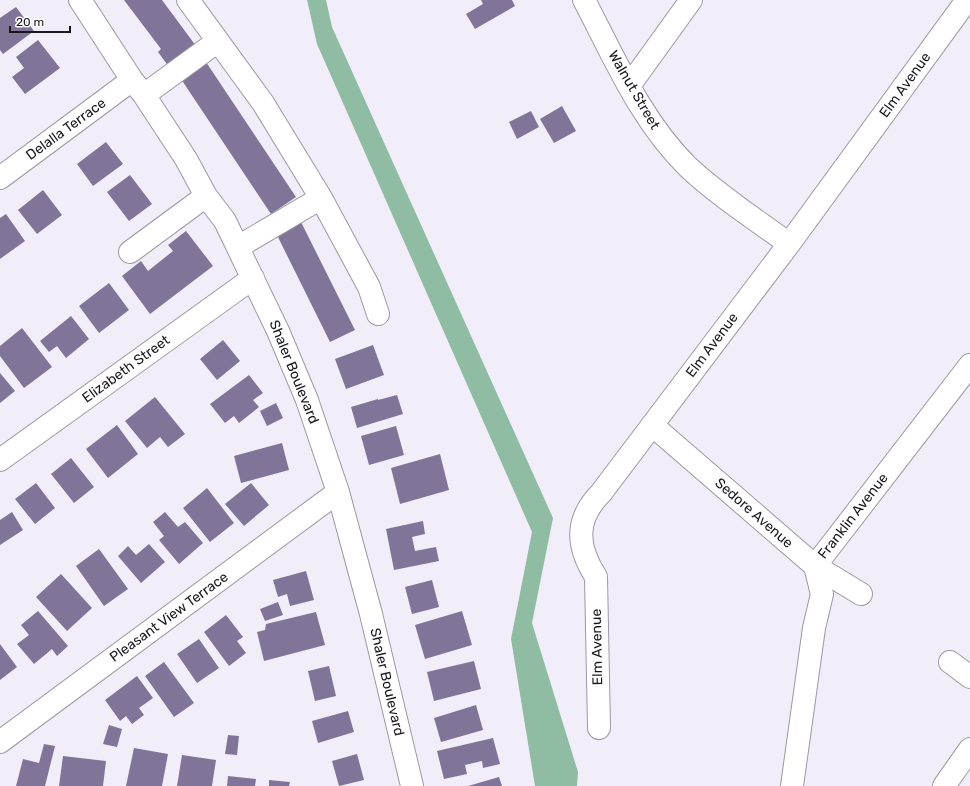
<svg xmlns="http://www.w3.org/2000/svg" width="970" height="786" viewBox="0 0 970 786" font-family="Rubik,sans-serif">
  <rect width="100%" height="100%" fill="#f2eef9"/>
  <path fill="#90bca4" d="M307,0H326L332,27L553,518L532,623L578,772L577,786H535L511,639L532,532L317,44Z"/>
  <path fill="#817499" d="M124,0H162L199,50L172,71L158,52L161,49Z
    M481,0H512L515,6L475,29L466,14L483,4Z
    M16,7L34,31L3,54L0,50V18Z
    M38,40L60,68L25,94L12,77L24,68L16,57Z
    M202,56L296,197L271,214L177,73Z
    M562,106L576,131L554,143L540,119Z
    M531,111L539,127L517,139L509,122Z
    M106,142L123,164L93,186L77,164Z
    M130,175L152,204L129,221L107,192Z
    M43,190L62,215L37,234L18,210Z
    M6,214L25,241L0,259V218Z
    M297,214L355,330L330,342L273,227Z
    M186,231L213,266L150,314L122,276L141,261L148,271L173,251L168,245Z
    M109,283L129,310L99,333L79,306Z
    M71,316L89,339L66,358L57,346L49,352L40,341Z
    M22,328L52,367L24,388L0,356V346Z
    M223,340L240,361L217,380L200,359Z
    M373,345L384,375L346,389L335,359Z
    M0,373L15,391L0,403Z
    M249,375L263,393L253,400L259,407L239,423L234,416L225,423L210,404Z
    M397,395L403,414L357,428L351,407L378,399V400Z
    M155,397L185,434L168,447L160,437L147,448L125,421Z
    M276,403L283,418L267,426L260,411Z
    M117,425L138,454L108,478L86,449Z
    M396,426L404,455L369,465L361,436Z
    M282,443L289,470L241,483L234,456Z
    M440,454L449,490L400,504L391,468Z
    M71,458L94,487L74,503L51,474Z
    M36,483L55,508L35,524L15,499Z
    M251,483L269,505L244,526L225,504Z
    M207,488L234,523L210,542L183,508Z
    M12,512L23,530L0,545V520Z
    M165,512L178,527L185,522L203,543L179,564L159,540L164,536L153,522Z
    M423,521L425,534L412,537L415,551L436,547L439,561L394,570L386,529Z
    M149,544L165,562L141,583L118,556L128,546L136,555Z
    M99,549L128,589L104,606L76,566Z
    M306,571L314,600L290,606L287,594L278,597L273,580Z
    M61,574L92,608L67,631L36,597Z
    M432,580L439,607L412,614L405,587Z
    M278,602L283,615L265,621L260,609Z
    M38,611L68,646L57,656L52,649L34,664L17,644L29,635L21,625Z
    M462,611L472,645L425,659L415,625Z
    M316,612L325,645L264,661L257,632L265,630L266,624Z
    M226,615L243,637L237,641L246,653L229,666L204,632Z
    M199,639L219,668L197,683L177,654Z
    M0,644L17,667L0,680Z
    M474,661L481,689L434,701L427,672Z
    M164,662L194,703L174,717L145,676Z
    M329,666L336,696L315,701L308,671Z
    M137,676L153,698L139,708L144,715L132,724L126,716L120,721L105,700Z
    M476,705L483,730L441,742L434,718Z
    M348,711L354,732L318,743L312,721Z
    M109,725L122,729L117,747L103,744Z
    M228,735L239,736L237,755L225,754Z
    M493,738L500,764L483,768L482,761L465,765L467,774L444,779L437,751Z
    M44,744L55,746L45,786H16L23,759L39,763Z
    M134,748L168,754L162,786H126Z
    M357,754L364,780L339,786L332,761Z
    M182,755L216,760L212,786H177Z
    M63,756L106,761L103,786H59Z
    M228,776L256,779L255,786H227Z
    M499,777L502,786H468Z
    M269,780L290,782L289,786H269Z"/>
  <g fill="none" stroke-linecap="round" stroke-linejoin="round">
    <defs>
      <path id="minor" d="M80,0L132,80L144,95L186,159L206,196L225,221L278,331L307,400L338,492L371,614L412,786
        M188,0L263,103L321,198L369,287L378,314
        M584,0C614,57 641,121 688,167C719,196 755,219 789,244
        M629,86L691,0
        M144,95L218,41
        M0,178L132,80
        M238,247L321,198
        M130,252L206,196
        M652,425L815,566L861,594
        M0,460L253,278
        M950,662L970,677
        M599,728L596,577C577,547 574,520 601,493L789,244L967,0
        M0,742L338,492
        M792,786L814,628L822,594L815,566L970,365
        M944,786L970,749"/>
    </defs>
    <use href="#minor" stroke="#9c98a3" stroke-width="24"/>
    <use href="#minor" stroke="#fff" stroke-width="22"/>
  </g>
  <g text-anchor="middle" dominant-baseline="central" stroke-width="4" stroke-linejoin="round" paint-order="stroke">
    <g font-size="14" fill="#19171b" stroke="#fefdff">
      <text transform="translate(905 85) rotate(-54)">Elm Avenue</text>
      <text transform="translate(634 90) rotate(60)">Walnut Street</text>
      <text transform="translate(66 129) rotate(-36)">Delalla Terrace</text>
      <text transform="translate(712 345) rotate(-53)">Elm Avenue</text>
      <text transform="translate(126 369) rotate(-36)">Elizabeth Street</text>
      <text transform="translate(294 372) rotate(68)">Shaler Boulevard</text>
      <text transform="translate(754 513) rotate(41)">Sedore Avenue</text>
      <text transform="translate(853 516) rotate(-52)">Franklin Avenue</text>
      <text transform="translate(169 617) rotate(-36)">Pleasant View Terrace</text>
      <text transform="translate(597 647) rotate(-91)">Elm Avenue</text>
      <text transform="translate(387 682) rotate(77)">Shaler Boulevard</text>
    </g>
  </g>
  <path d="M10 26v6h60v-6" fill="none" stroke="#19171b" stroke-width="2"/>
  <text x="16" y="26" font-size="12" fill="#19171b" stroke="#fefdff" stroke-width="3" paint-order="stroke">20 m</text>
</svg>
